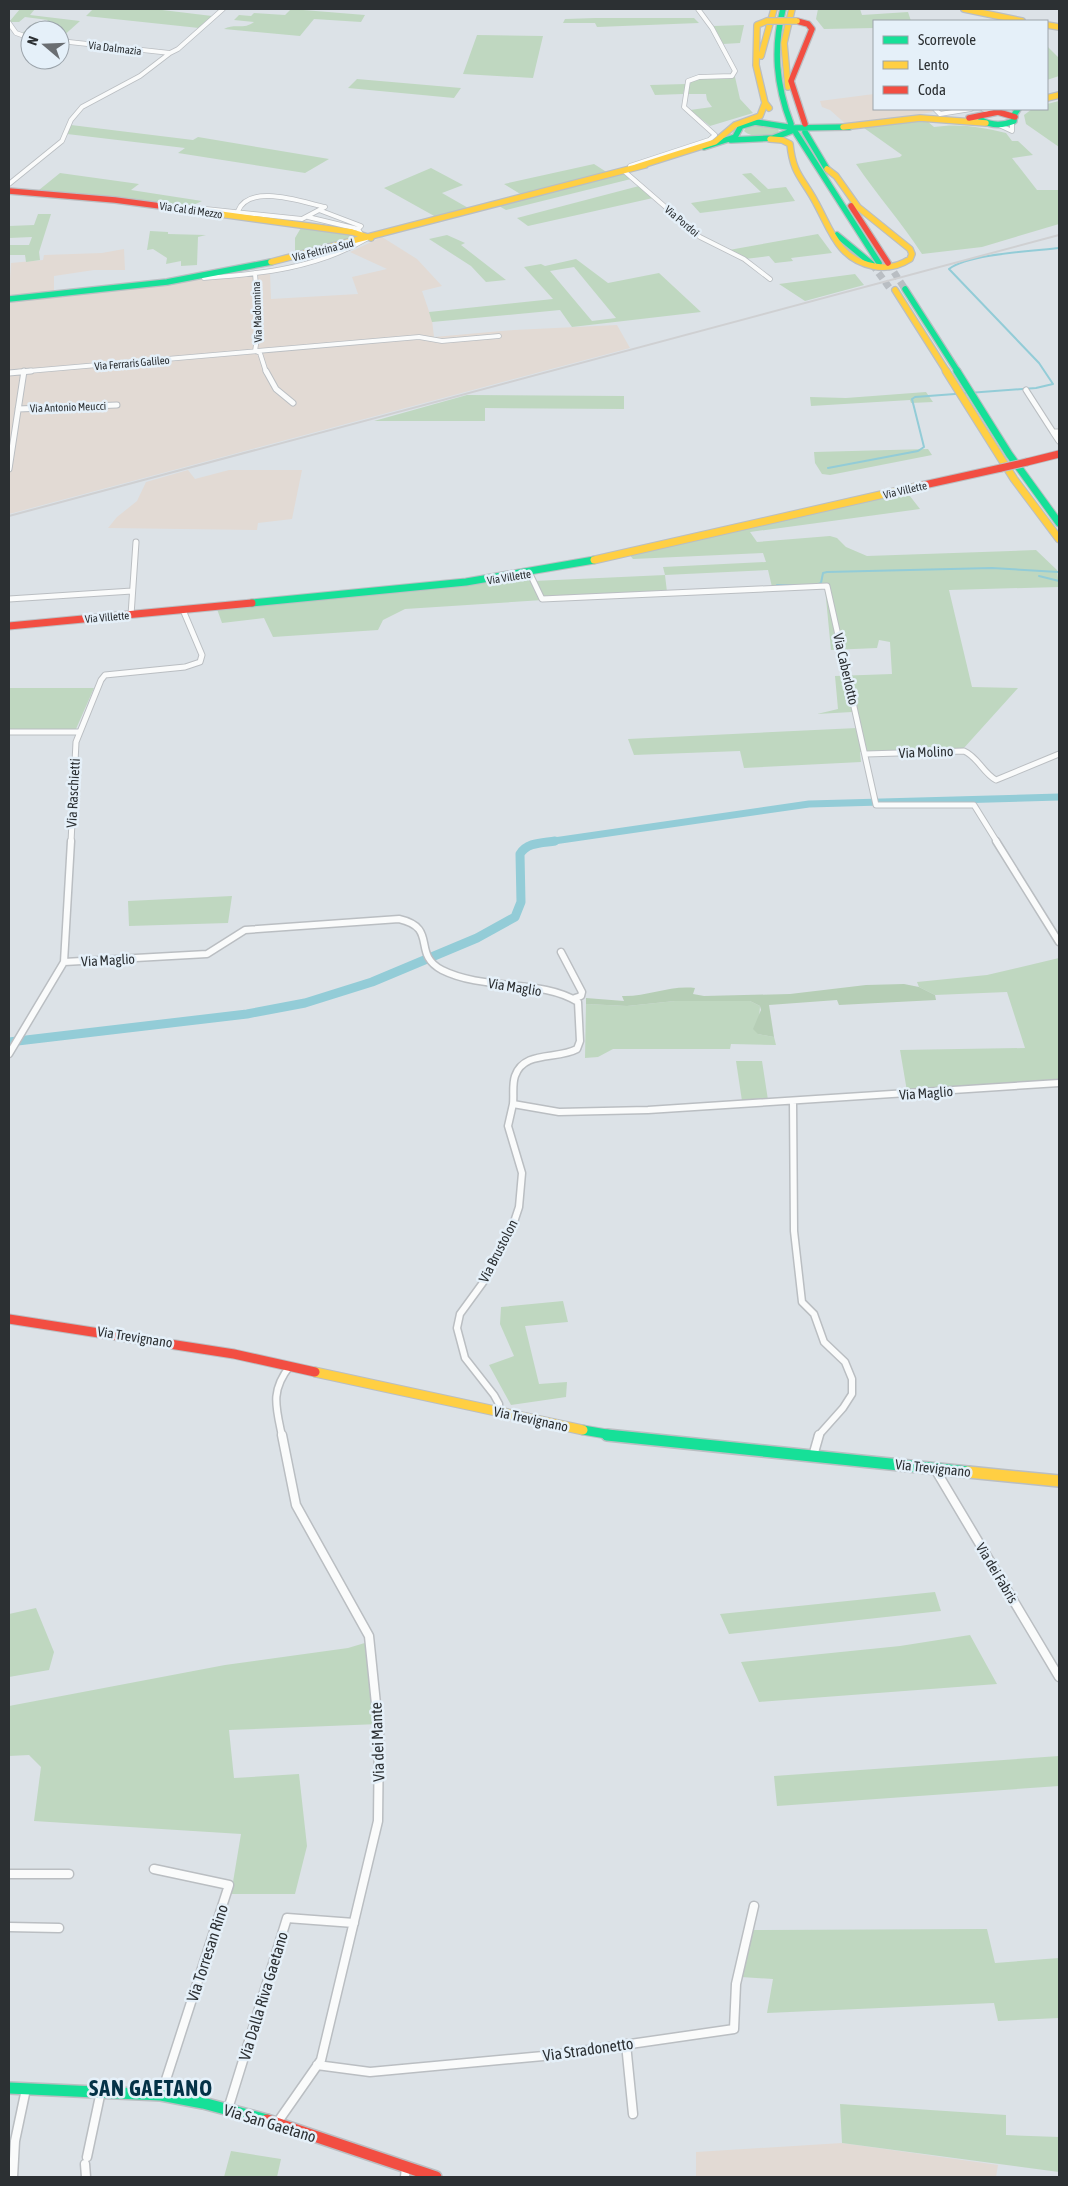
<svg xmlns="http://www.w3.org/2000/svg" width="1068" height="2186" viewBox="0 0 1068 2186" font-family="'Asap Condensed',sans-serif">
  <rect width="100%" height="100%" fill="#dce2e7"/>
  <path fill="#e2dad4" d="M874,94V109H931L933,112L848,126L830,110L822,107L820,101Z
    M382,237L417,259L442,286L422,291L432,320L434,337L514,330L617,325L630,348L9,514V301L270,272L271,299L358,294L352,277L387,269L350,252Z
    M124,249L125,270H94L54,276V292L9,296L11,263L43,260L44,255L102,253Z
    M188,470L195,479L229,470H302L292,519L258,523L257,530L108,528L117,517L137,501L146,482Z
    M842,2143L998,2165L996,2177H696V2152Z"/>
  <path fill="#bfd7c0" fill-rule="evenodd" d="M20,9H35L30,15L80,21L60,39V30H30V37L20,35L36,22L45,23L48,20L25,17L19,22H9Z
    M93,9H154L212,16L199,28L86,16Z
    M291,9L365,15L361,22L314,19L300,36L224,29C234,23 244,30 254,22L234,20L239,15L251,16L254,13L285,15Z
    M818,9H860L862,15L908,12L911,21H874V28L824,29L816,19Z
    M595,18H694L699,23L597,27L595,23H563L565,19Z
    M744,25L740,43L723,44L713,26Z
    M477,35L543,36L533,78L463,74Z
    M1047,46L1059,58V76L1047,80Z
    M735,77L740,99L753,113L710,126L690,110L712,107L707,100L706,94H687L691,81L699,78Z
    M357,79L461,88L454,98L348,88Z
    M686,84L683,94L655,95L650,85Z
    M1059,101V147L1026,124L1024,115L1032,109H1047V104Z
    M927,121L934,127C958,123 982,127 1006,133L1012,141H1018L1033,155L1012,158L1037,190H1059V224L982,247L922,254C902,223 877,195 856,164L900,157L902,155L864,128L897,122Z
    M756,124L776,127L779,131C772,139 751,138 744,131L747,126Z
    M71,125L193,140L198,137L329,159L305,173L178,153L185,148L67,134Z
    M594,164L608,173L522,195L504,184Z
    M431,168L463,185L442,193L470,209L436,217L384,188Z
    M60,173L139,184L131,190L202,201L189,207L39,190Z
    M623,173L631,179L506,210L499,206Z
    M751,173L768,189L786,187L795,201L700,213L691,203L761,192L742,174Z
    M639,186L653,198L528,226L517,218Z
    M38,214H51L39,252L40,260L26,262L25,255H9V245H29L32,237L9,238V226L34,225Z
    M302,226L368,235L295,254V238Z
    M150,231L168,232V234L206,235L198,237L197,265L181,266V261L166,264L167,258L153,249L147,250Z
    M818,234L832,253L791,258L793,261L775,263L769,256L745,259L729,250Z
    M447,235L465,243L461,245L506,280L486,282L471,266L429,239Z
    M576,259L608,283L659,273L701,312L572,327L560,310L432,322L429,312L553,299L524,267L541,264L545,266ZM574,267L616,318L592,321L550,271Z
    M855,274L864,285L805,301L779,284Z
    M926,392L933,402L911,403L910,400L811,406L810,397L846,398Z
    M467,395L624,396V409L485,408V421H374Z
    M928,449L932,455L830,475L822,474L815,463L814,452Z
    M906,491L920,509L750,532L757,542L830,536L837,538L846,547L867,556L1036,550L1057,570L1059,587L949,590L972,687L1018,688L963,749L860,752L861,762L744,768L740,751L634,755L628,739L857,728L852,712L817,714L838,709L835,676L892,674L890,642L879,640L877,648L831,650L825,588L772,587L768,570L665,575L667,592L405,609L383,620L378,630L273,637L264,618L222,623L217,609L533,575L534,581L665,575L663,567L766,562L763,553L633,559L629,554Z
    M9,688H94L76,729H9Z
    M232,896L228,923L129,926L128,901Z
    M1059,958V1085L908,1097L900,1050L1025,1048L1007,992L935,995L919,987L917,982L987,975Z
    M719,1000L750,1001L760,1006L758,1034L774,1037L776,1045L731,1044L730,1049H613L598,1057L585,1058L586,1004L627,1006L675,1001Z
    M736,1061H762L768,1100L742,1101Z
    M563,1301L568,1322L525,1326L539,1384L567,1382L566,1397L511,1405L489,1365L514,1356L500,1324L501,1307Z
    M935,1592L941,1611L729,1634L720,1614Z
    M36,1608L54,1652L49,1670L9,1677V1614Z
    M970,1635L997,1684L759,1702L741,1662L900,1646Z
    M368,1642L379,1724L229,1730L234,1778L299,1774L307,1846L295,1894H231L241,1834L34,1821L41,1767L29,1755L9,1756V1706L225,1665L348,1648Z
    M1059,1756V1786L777,1806L774,1776Z
    M987,1929L995,1963L1059,1958V2018L998,2021L994,2003L767,2013L773,1979L741,1977L751,1930Z
    M840,2104L1006,2115V2135L1059,2137V2172L842,2143Z
    M231,2151L281,2159L277,2177H224Z"/>
  <path fill="#b6ceb6" d="M904,984L919,987L935,995L936,1000L839,1005L837,1000L769,1005L774,1037L758,1034L753,1029L761,1010L760,1006L750,1001H675L627,1006L586,1004V998L624,1001L622,996C647,997 670,985 695,988L693,994L704,996L790,994L866,985Z"/>
  <g fill="none" stroke-linecap="round" stroke-linejoin="round">
    <path stroke="#93ccd7" stroke-width="2" d="M828,468L918,451L924,447L912,399L915,397L1036,388L1053,384L1039,363L949,269C968,254 1033,251 1059,248
      M1039,576L1059,581
      M777,585H796
      M816,585L821,583L823,573L827,572L992,568L1058,572"/>
    <path stroke="#93ccd7" stroke-width="7" d="M547,842L809,804L1059,797"/>
    <path stroke="#93ccd7" stroke-width="9" d="M9,1042L247,1014L305,1003L372,982L477,938L515,917L521,902L520,854C527,842 543,843 555,841"/>
    <path stroke="#b9bec3" stroke-width="7" stroke-dasharray="7 4" stroke-linecap="butt" d="M888,263L905,289
      M872,264L891,290"/>
    <defs>
      <path id="street-far3" d="M9,23L16,33L30,38
        M60,41L170,53L178,49L223,9
        M935,109L940,114L971,109
        M983,109L992,111
        M999,125L1012,131V123
        M630,168V166L709,140L715,135L684,107L688,81L699,77L732,76L735,71L712,28L698,9
        M624,171L700,237L744,259L770,279
        M9,184L62,141L71,120L82,107L140,76L170,53
        M187,207L302,219L319,210L361,226L358,229L361,234
        M238,211C249,183 302,202 325,207L319,210
        M308,217L358,229
        M255,273L259,326L255,351
        M204,278C261,274 318,268 368,238
        M256,351L260,353L266,372
        M17,372L419,337L442,341L499,336"/>
      <path id="street-far2" d="M266,371L276,389L293,403
        M9,373L31,371
        M1026,390L1053,432H1059
        M18,409L117,405
        M1053,432L1059,441
        M9,469L24,371
        M530,574L542,599L827,586L876,805H974L997,842
        M9,599L132,591
        M131,615L136,542
        M9,732H78
        M866,754L964,751C978,757 983,773 996,780L1059,754
        M71,842L76,742L101,680L105,675L185,667L200,662L202,655L183,610"/>
      <path id="street-far1" d="M996,841L1059,942
        M561,952L582,992L581,996L575,998
        M64,962L207,954L245,930L399,919C439,928 411,954 442,970C484,991 542,979 578,1002L580,1041L577,1049C557,1060 524,1050 515,1076C512,1085 514,1095 513,1104L559,1112L648,1110L1059,1083
        M9,1054L64,962L71,841
        M793,1101L794,1231L802,1302L814,1314L824,1342L845,1362L852,1379V1394L843,1408L818,1436
        M499,1412V1404L494,1395L465,1358L457,1328L460,1314L487,1277L511,1231L519,1207L522,1173L508,1126L513,1104
        M282,1436C276,1407 270,1391 290,1366"/>
      <path id="street" d="M813,1456L819,1435
        M935,1469L1059,1677
        M154,1869L229,1885L161,2095
        M9,1874H69
        M9,1927L59,1928
        M626,2044L633,2114
        M317,2065L370,2072L554,2055L734,2029L736,1984L754,1906
        M228,2109L287,1918L354,1923
        M277,2123L321,2060L378,1821L379,1733L369,1636L296,1505L282,1435
        M87,2157L101,2091
        M85,2164L86,2177
        M13,2177L15,2141L26,2089
        M405,2177L406,2167"/>
      <path id="fast-far3" d="M783,9C773,49 776,85 791,124
        M981,120C992,126 1002,126 1014,121V115L1018,109
        M805,132L827,169
        M796,133L879,263
        M731,140L773,138L794,130
        M704,147L735,137L741,126L755,122L794,128L849,127
        M837,235L872,264
        M905,289L958,372
        M9,299L167,282L271,262"/>
      <path id="fast-far2" d="M957,371L1009,454L1059,523
        M252,603L466,582L594,560"/>
      <path id="fast-far1" d="M583,1430L618,1436"/>
      <path id="fast" d="M607,1435L968,1472
        M9,2088L161,2095L203,2103L267,2120"/>
      <path id="slow-far3" d="M964,9L1022,21
        M767,21L757,25L756,65L765,103L769,108
        M1047,25L1059,27
        M761,56L774,9
        M788,87L784,43L792,9
        M1047,98L1059,95
        M843,127L920,118L986,123
        M770,139L782,140L790,144C793,175 803,178 816,203C831,230 838,259 873,266C886,269 899,266 910,259L912,254L910,249L858,207L836,176L827,169
        M636,167L715,142L735,125L760,116L765,103
        M198,211L352,232L371,238
        M271,262L645,165
        M895,290L947,372"/>
      <path id="slow-far2" d="M946,371L1014,479L1059,539
        M594,560L915,487"/>
      <path id="slow-far1" d="M315,1372L583,1430"/>
      <path id="slow" d="M968,1472L1059,1481"/>
      <path id="jam-far3" d="M797,21L808,24L812,29L791,81L805,124
        M969,118L998,112L1015,117
        M9,191L115,200L198,211
        M851,206L888,263"/>
      <path id="jam-far2" d="M1027,462L1059,454
        M915,487L1001,468
        M9,626L252,603"/>
      <path id="jam-far1" d="M9,1319L234,1354L315,1372"/>
      <path id="jam" d="M267,2120L436,2177"/>
    </defs>
    <use href="#street-far3" stroke="#babec2" stroke-width="5.5"/>
    <use href="#street-far2" stroke="#babec2" stroke-width="7"/>
    <use href="#street-far1" stroke="#babec2" stroke-width="9"/>
    <use href="#street" stroke="#babec2" stroke-width="11"/>
    <use href="#fast-far3" stroke="#babec2" stroke-width="8"/>
    <use href="#fast-far2" stroke="#babec2" stroke-width="9"/>
    <use href="#fast-far1" stroke="#babec2" stroke-width="11"/>
    <use href="#fast" stroke="#babec2" stroke-width="14"/>
    <use href="#slow-far3" stroke="#babec2" stroke-width="8"/>
    <use href="#slow-far2" stroke="#babec2" stroke-width="9"/>
    <use href="#slow-far1" stroke="#babec2" stroke-width="11"/>
    <use href="#slow" stroke="#babec2" stroke-width="14"/>
    <use href="#jam-far3" stroke="#babec2" stroke-width="8"/>
    <use href="#jam-far2" stroke="#babec2" stroke-width="9"/>
    <use href="#jam-far1" stroke="#babec2" stroke-width="11"/>
    <use href="#jam" stroke="#babec2" stroke-width="14"/>
    <use href="#street-far3" stroke="#fafbfb" stroke-width="4"/>
    <use href="#street-far2" stroke="#fafbfb" stroke-width="5"/>
    <use href="#street-far1" stroke="#fafbfb" stroke-width="6"/>
    <use href="#street" stroke="#fafbfb" stroke-width="8"/>
    <use href="#fast-far3" stroke="#16e098" stroke-width="5.5"/>
    <use href="#fast-far2" stroke="#16e098" stroke-width="7"/>
    <use href="#fast-far1" stroke="#16e098" stroke-width="9"/>
    <use href="#fast" stroke="#16e098" stroke-width="11"/>
    <use href="#slow-far3" stroke="#ffcf43" stroke-width="5.5"/>
    <use href="#slow-far2" stroke="#ffcf43" stroke-width="7"/>
    <use href="#slow-far1" stroke="#ffcf43" stroke-width="9"/>
    <use href="#slow" stroke="#ffcf43" stroke-width="11"/>
    <use href="#jam-far3" stroke="#f24e42" stroke-width="5.5"/>
    <use href="#jam-far2" stroke="#f24e42" stroke-width="7"/>
    <use href="#jam-far1" stroke="#f24e42" stroke-width="9"/>
    <use href="#jam" stroke="#f24e42" stroke-width="11"/>
    <path stroke="#cfd0d2" stroke-width="2" d="M9,516L1059,235"/>
    <defs>
      <path id="slow-bridge" d="M767,21H797"/>
      <path id="jam-bridge" d="M1001,468L1027,462"/>
    </defs>
    <use href="#slow-bridge" stroke="#babec2" stroke-width="8" stroke-linecap="butt"/>
    <use href="#jam-bridge" stroke="#babec2" stroke-width="9" stroke-linecap="butt"/>
    <use href="#slow-bridge" stroke="#ffcf43" stroke-width="5.5"/>
    <use href="#jam-bridge" stroke="#f24e42" stroke-width="7"/>
  </g>
  <g text-anchor="middle" dominant-baseline="central" stroke-width="5" stroke-linejoin="round" paint-order="stroke">
    <g font-size="11" fill="#2c3033" stroke="#e5f0f9">
      <text transform="translate(115 48) rotate(7)">Via Dalmazia</text>
      <text transform="translate(191 210) rotate(8)">Via Cal di Mezzo</text>
      <text transform="translate(682 221) rotate(40)">Via Pordoi</text>
      <text transform="translate(323 250) rotate(-14)">Via Feltrina Sud</text>
      <text transform="translate(257 312) rotate(-92)">Via Madonnina</text>
      <text transform="translate(132 363) rotate(-5)">Via Ferraris Galileo</text>
      <text transform="translate(68 407) rotate(-2)">Via Antonio Meucci</text>
      <text transform="translate(905 490) rotate(-13)">Via Villette</text>
      <text transform="translate(509 577) rotate(-9)">Via Villette</text>
      <text transform="translate(107 617) rotate(-5)">Via Villette</text>
    </g>
    <g font-size="14" fill="#2c3033" stroke="#e5f0f9">
      <text transform="translate(846 669) rotate(77)">Via Caberlotto</text>
      <text transform="translate(926 752) rotate(-2)">Via Molino</text>
      <text transform="translate(73 793) rotate(-87)">Via Raschietti</text>
      <text transform="translate(108 960) rotate(-3)">Via Maglio</text>
      <text transform="translate(515 987) rotate(9)">Via Maglio</text>
      <text transform="translate(926 1093) rotate(-4)">Via Maglio</text>
      <text transform="translate(498 1251) rotate(-63)">Via Brustolon</text>
      <text transform="translate(135 1337) rotate(9)">Via Trevignano</text>
      <text transform="translate(531 1419) rotate(12)">Via Trevignano</text>
      <text transform="translate(933 1468) rotate(6)">Via Trevignano</text>
      <text transform="translate(997 1573) rotate(59)">Via dei Fabris</text>
    </g>
    <g font-size="16" fill="#2c3033" stroke="#e5f0f9">
      <text transform="translate(377 1742) rotate(-92)">Via dei Mante</text>
      <text transform="translate(207 1953) rotate(-72)">Via Torresan Rino</text>
      <text transform="translate(263 1996) rotate(-73)">Via Dalla Riva Gaetano</text>
      <text transform="translate(588 2049) rotate(-8)">Via Stradonetto</text>
      <text transform="translate(270 2123) rotate(17)">Via San Gaetano</text>
    </g>
    <g font-size="22" font-weight="bold" letter-spacing="1" fill="#043247" stroke="#e5f0f9">
      <text x="151" y="2088">SAN GAETANO</text>
    </g>
  </g>
  <rect width="1068" height="2186" fill="none" stroke="#2c3033" stroke-width="20"/>
  <rect x="873" y="20" width="175" height="90" fill="#e5f0f9" stroke="#9ba3aa"/>
  <rect x="883" y="36" width="25" height="8" fill="#16e098" stroke="#9ba3aa"/>
  <text x="918" y="45" font-size="15" fill="#2c3033">Scorrevole</text>
  <rect x="883" y="61" width="25" height="8" fill="#ffcf43" stroke="#9ba3aa"/>
  <text x="918" y="70" font-size="15" fill="#2c3033">Lento</text>
  <rect x="883" y="86" width="25" height="8" fill="#f24e42" stroke="#9ba3aa"/>
  <text x="918" y="95" font-size="15" fill="#2c3033">Coda</text>
  <g transform="translate(45 45) rotate(289)"><circle r="24" fill="#e5f0f9" stroke="#9ba3aa"/>
  <path d="M0-4L9 19L0 12L-9 19Z" fill="#6a6e72"/>
  <text y="-8" font-size="14" font-weight="bold" text-anchor="middle" fill="#2c3033">N</text>
  </g>
</svg>
